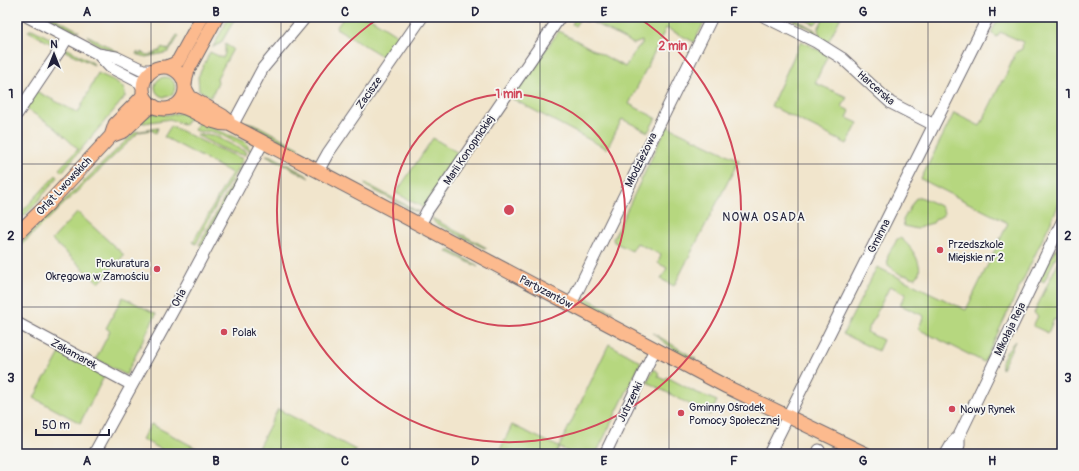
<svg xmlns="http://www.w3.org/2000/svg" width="1079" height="471" viewBox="0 0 1079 471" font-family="Pangolin,sans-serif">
  <rect width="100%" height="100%" fill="#f6f6f2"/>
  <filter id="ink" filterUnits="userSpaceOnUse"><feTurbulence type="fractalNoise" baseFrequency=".025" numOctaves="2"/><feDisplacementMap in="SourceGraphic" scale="8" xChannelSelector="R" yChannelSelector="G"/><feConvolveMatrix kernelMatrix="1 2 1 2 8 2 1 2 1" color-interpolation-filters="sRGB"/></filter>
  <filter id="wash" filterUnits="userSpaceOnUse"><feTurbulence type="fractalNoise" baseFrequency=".012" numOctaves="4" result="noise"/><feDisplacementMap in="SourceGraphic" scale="16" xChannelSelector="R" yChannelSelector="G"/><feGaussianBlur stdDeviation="0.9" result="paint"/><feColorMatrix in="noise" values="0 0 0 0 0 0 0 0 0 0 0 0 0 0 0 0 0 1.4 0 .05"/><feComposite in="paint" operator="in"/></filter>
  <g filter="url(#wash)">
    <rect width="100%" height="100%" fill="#f1e5cc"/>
    <path fill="#b6d77f" stroke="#6c7c5d" d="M48,17H53L79,31H74Z
      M229,17H236L221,43L213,47Z
      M344,17H369L402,38L387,59L336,28Z
      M576,17H703L706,19L694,42L666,28L629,104L656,118L648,132L622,119L607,149L511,98L559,31L625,67L638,47L642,45V41L634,44L588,20L587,22L580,19L575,26L572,24Z
      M787,17H792L815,30L817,38L810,36L813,30Z
      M803,17H841L828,42L820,38L818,29L823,19L820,18L816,23L814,24L803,19Z
      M999,17H1057L1062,20V198L984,362L918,329L924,316L900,305L906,294L890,286L867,332L883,340L878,351L843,334L877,267L966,310L1008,223L921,179L954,113L980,126L1002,81L1003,82L1016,52L1022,49L1023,42L1000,32L997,37L991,33Z
      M32,29L57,42V47L28,31Z
      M87,35L120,53C109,50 93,45 87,35Z
      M177,35L179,36L169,52L146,57L136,54L137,52L140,54L141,52C147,56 152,56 158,51L159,52L162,47L169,50Z
      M801,41L828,55L815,83L847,97L842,107L850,111L847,118L858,123L847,144L771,106Z
      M225,44L233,49L217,78L218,82L211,97L199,90L198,77L210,52L223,58L225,53Z
      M66,49H68L93,63L94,65L63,50Z
      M98,73C109,79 127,83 125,97L62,172L59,169L78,149L53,126L25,108L36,91L78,113Z
      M155 87a10 10 0 1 1 20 0a10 10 0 1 1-20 0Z
      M155,113L166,115L181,113L190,117L185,125L170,119L144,123L141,122L147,116Z
      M199,122L245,142L251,151C239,145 226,136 213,132C207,130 200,133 194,130Z
      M246,122L255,124L299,148L296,149Z
      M171,126L214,147L243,159L219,201L216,200L232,173L164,137Z
      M667,126L739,160L674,286L661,279L667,268L658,263L661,255L637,243L632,251L614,242L613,239Z
      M158,128L156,133L151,130L139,132L17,249V246L135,132Z
      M207,134L215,136L246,152L245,155C230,154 210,142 196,135Z
      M433,138L460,154L424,208L396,193Z
      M266,155L272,156L306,175L309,178Z
      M244,162L246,164L202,245H199Z
      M56,175L58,177L32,208L17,223V217Z
      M365,183L419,212L414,211L366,186Z
      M919,197L923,198L940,206L943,210L944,213L942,216L935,220L933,223L925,225L917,229L904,226L903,220L915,199Z
      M216,201L218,202L196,244L193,242Z
      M77,212L124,255L99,283L52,240Z
      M432,218L487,248H484L435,223Z
      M900,238C910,244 927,268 916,278L910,277L907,275C900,277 894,269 888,265C885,252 893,250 897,239Z
      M1057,249H1060L1044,282L1041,281V277L1054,251Z
      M449,250L477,265L478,267L446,251Z
      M1062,254V322L1054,319L1048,333L1033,326L1038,316L1034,313Z
      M581,295L613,312C603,310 583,307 581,295Z
      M123,297L156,314L126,375L96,359L110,331L106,328Z
      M653,333L696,359C685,359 661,340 653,333Z
      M1015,341L1002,369C999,360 1009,348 1015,341Z
      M609,344L641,362L596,454H572L559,447L556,454H498L512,425L559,447Z
      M61,351L105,375L80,423L34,398L45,377L48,375Z
      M654,369L659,373L658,376L665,380L667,377L693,391L717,401L710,415L647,382Z
      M278,409L356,450L354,454H265L257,450Z
      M151,424L207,454H170L142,439Z"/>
  </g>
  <g filter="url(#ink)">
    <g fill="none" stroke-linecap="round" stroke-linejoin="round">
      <defs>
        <path id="minor" d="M28,17L98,54L110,67L139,82L143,88
          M765,17L816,42L840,57
          M98,54L116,57L143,70H152
          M842,58L891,103L934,125
          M17,114L60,50L67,38
          M232,126L263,68L303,20
          M318,171L328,153L422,17
          M420,225L427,211L560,17
          M571,304L712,17
          M17,323L132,385
          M94,454L182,294L263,142
          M605,454L655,349
          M769,454L988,17
          M818,454L819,450
          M946,454L953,442L959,436
          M956,454L959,445V436L1062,222"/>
        <path id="major" d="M143 88a21 21 0 1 1 42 0a21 21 0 1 1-42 0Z
          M166,67L174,64L178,61L202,17
          M185,85L186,77L188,70L217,17
          M185,88L190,97L223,116L228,120L229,124
          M174,106C192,105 206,125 229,124L727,387L866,454
          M111,136L115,124L140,99L143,95V90
          M17,234L48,204L111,136L124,131L147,109L154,106"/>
      </defs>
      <use href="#minor" stroke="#6a666e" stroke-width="13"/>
      <use href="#major" stroke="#6a666e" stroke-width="15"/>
      <use href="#minor" stroke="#fff" stroke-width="11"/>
      <use href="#major" stroke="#fcba8e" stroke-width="13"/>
    </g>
  </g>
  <path fill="none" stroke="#22223b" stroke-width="1" stroke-opacity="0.55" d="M151,17V454M281,17V454M410,17V454M540,17V454M669,17V454M798,17V454M928,17V454M17,164H1062M17,307H1062"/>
  <g fill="none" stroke="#d1495b" stroke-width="2">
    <circle cx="509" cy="210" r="116"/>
    <path d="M639 18A232 232 0 1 1 379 18"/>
  </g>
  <g fill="#d1495b" stroke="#f6f6f2" stroke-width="1.5">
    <circle cx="940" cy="250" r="4"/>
    <circle cx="157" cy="269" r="4"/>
    <circle cx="224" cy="332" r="4"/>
    <circle cx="952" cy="409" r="4"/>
    <circle cx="681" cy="413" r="4"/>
  </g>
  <g text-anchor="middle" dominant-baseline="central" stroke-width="3.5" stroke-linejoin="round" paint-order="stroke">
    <g font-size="11" fill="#22223b" stroke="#f6f6f2">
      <text transform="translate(876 88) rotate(41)">Harcerska</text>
      <text transform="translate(369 93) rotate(-55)">Zacisze</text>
      <text transform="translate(469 150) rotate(-56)">Marii Konopnickiej</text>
      <text transform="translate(641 160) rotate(-64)">Młodzieżowa</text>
      <text transform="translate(64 186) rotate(-47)">Orląt Lwowskich</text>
      <text transform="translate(879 236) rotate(-63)">Gminna</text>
      <text transform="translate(546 292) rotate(28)">Partyzantów</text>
      <text transform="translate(179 298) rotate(-61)">Orla</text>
      <text transform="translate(1010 329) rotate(-64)">Mikołaja Reja</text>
      <text transform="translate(74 354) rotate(29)">Zakamarek</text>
      <text transform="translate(630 402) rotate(-64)">Jutrzenki</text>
    </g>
    <g font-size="11" fill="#22223b" stroke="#f6f6f2" text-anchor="start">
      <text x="948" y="244">Przedszkole<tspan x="948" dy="13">Miejskie nr 2</tspan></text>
      <text x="149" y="263" text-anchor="end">Prokuratura<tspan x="149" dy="13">Okręgowa w Zamościu</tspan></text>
      <text x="232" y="332">Polak</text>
      <text x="689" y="407">Gminny Ośrodek<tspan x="689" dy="13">Pomocy Społecznej</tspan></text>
      <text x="960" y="409">Nowy Rynek</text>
    </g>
    <g font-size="12" letter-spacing="1" fill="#22223b" stroke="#f6f6f2">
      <text x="764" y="217">NOWA OSADA</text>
    </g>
  </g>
  <circle cx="509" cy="210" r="6" fill="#d1495b" stroke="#f6f6f2" stroke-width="2"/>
  <g font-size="12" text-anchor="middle" font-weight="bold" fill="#d1495b" stroke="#f6f6f2" stroke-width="3.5" stroke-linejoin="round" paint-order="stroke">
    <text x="673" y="50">2 min</text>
    <text x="509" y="98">1 min</text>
  </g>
  <rect width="1079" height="471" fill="none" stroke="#f6f6f2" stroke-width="44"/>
  <g transform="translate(54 54)" stroke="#f6f6f2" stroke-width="3" paint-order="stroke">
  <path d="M0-3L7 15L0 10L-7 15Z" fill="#22223b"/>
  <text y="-6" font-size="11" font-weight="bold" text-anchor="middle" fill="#22223b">N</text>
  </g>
  <path d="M36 429v6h73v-6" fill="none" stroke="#22223b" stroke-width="2"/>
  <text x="42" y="429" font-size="12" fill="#22223b" stroke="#f6f6f2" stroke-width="3" paint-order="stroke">50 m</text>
  <rect x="22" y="22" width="1035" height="427" fill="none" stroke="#22223b" stroke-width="1.5"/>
  <g font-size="13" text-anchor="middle" font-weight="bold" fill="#22223b">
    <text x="87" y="16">A</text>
    <text x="216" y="16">B</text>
    <text x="345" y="16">C</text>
    <text x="475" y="16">D</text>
    <text x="604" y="16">E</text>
    <text x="734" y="16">F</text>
    <text x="863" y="16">G</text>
    <text x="992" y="16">H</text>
    <text x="11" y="98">1</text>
    <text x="1068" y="98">1</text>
    <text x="11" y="240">2</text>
    <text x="1068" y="240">2</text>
    <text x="11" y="382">3</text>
    <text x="1068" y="382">3</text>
    <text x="87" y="465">A</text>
    <text x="216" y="465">B</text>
    <text x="345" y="465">C</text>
    <text x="475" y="465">D</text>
    <text x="604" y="465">E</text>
    <text x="734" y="465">F</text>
    <text x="863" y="465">G</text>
    <text x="992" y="465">H</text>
  </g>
</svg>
